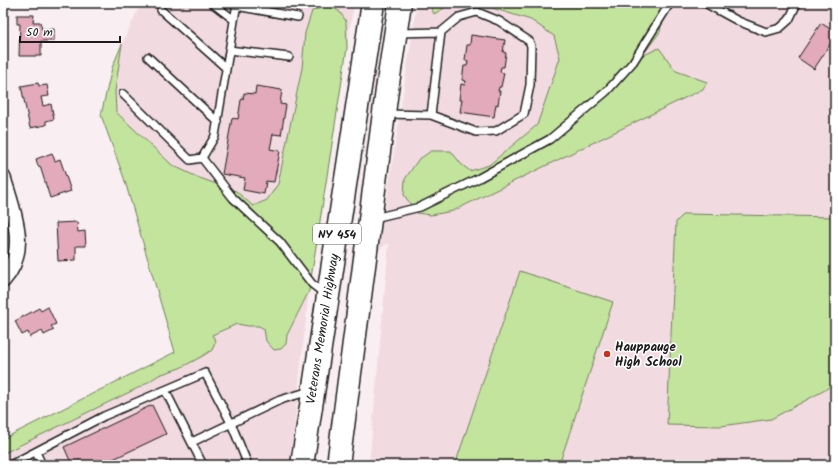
<svg xmlns="http://www.w3.org/2000/svg" width="838" height="468" viewBox="0 0 838 468" font-family="Kalam,sans-serif">
  <rect width="100%" height="100%" fill="#f9eef1"/>
  <filter id="ink" filterUnits="userSpaceOnUse"><feTurbulence type="fractalNoise" baseFrequency=".025" numOctaves="2"/><feDisplacementMap in="SourceGraphic" scale="8" xChannelSelector="R" yChannelSelector="G"/><feConvolveMatrix kernelMatrix="1 2 1 2 8 2 1 2 1" color-interpolation-filters="sRGB"/></filter>
  <g filter="url(#ink)">
    <path fill="#f2dae1" d="M141,3H354L347,48L346,21L305,33L302,68L278,184L267,200L253,206L236,191L197,177L172,165L116,112L115,91L122,44Z
      M417,3H835V465H369L389,243L379,249Z
      M309,291L290,465H3V458L6,452L142,386L159,375L180,368L211,336L237,324L248,326H259L264,329L266,341L286,344L287,335Z"/>
    <path fill="#c3e49d" stroke="#70805c" d="M429,3H666L664,7L660,32L642,56L659,48L676,71L707,82L703,89L453,211L431,215L417,213L404,195L405,179L418,160L431,151H451L461,164L470,171L489,165L537,125L560,58L554,36L531,20L492,8L467,7L451,4L434,14Z
      M327,5L339,11L346,21L347,48L309,291L287,335L286,344L281,349L274,350L266,341L264,329L259,326H248L237,324L212,335L216,341L212,350L201,357L180,368L159,375L142,386L6,452L3,458V439L175,352L124,178L101,115L112,68L122,44L115,91L116,112L172,165L197,177L236,191L253,206L267,200L278,184L302,68L305,33L312,11Z
      M684,214L835,217V382L825,390L771,419L721,426L667,425L676,222Z
      M520,271L613,302L559,465H455Z"/>
    <path fill="#e2aabb" stroke="#1c1c1c" d="M85,3H96V6L84,5Z
      M17,15H34L33,22H40L42,29H54V41H41V56H19L20,24H17Z
      M821,23L835,32V37L814,69L798,58Z
      M471,35L505,40L503,52L506,53L504,67H501L500,72L504,73L501,87H499L498,91H500L498,105L496,104L494,117L460,112L462,100H459L461,84L465,85L466,81L462,80L464,66H467L468,61L465,60L467,45H470Z
      M38,83L39,86L47,85L49,96L41,97L43,106L51,104L54,119L46,121V125L30,128L21,86Z
      M256,86L282,90L280,104L286,105L281,135L273,134L270,149L280,151L274,182L266,181L264,194L243,190L245,178L222,174L232,118L238,119L241,100L243,99L244,93L255,94Z
      M52,153L55,161L60,159L71,191L50,198L40,166H38L36,159Z
      M77,222L78,232L85,231L86,246H76V260L58,261L56,223Z
      M48,307L56,324L51,326L54,330L44,335L42,331L30,337L28,332L22,335L15,321L39,308L41,311Z
      M152,405L166,434L107,462L109,465H72L64,447Z
      M170,460L173,465H159Z"/>
    <g fill="none" stroke-linecap="round" stroke-linejoin="round">
      <defs>
        <path id="lane" d="M212,3L233,19
          M705,3L738,21L766,32L780,28L789,20L797,3
          M236,6L298,17
          M161,10L226,68
          M229,50L289,57
          M148,57L218,122
          M123,94L190,160L202,158L215,136L237,3
          M386,114L431,115L476,132L496,131L524,114L530,85L531,46L529,41L499,21L477,12L459,17L441,32L397,33
          M431,115L441,32
          M202,158L233,198L280,242L312,284L325,294
          M374,218L420,207L479,178L550,139L607,91L633,62L670,3
          M165,390L203,465
          M192,442L280,400L310,391
          M36,452L42,465
          M10,465L104,416L205,373L231,423L248,465"/>
        <path id="street" d="M3,178C13,212 30,250 3,280"/>
        <path id="highway" d="M302,465L373,3
          M338,465L387,90L400,3"/>
      </defs>
      <use href="#lane" stroke="#1c1c1c" stroke-width="10"/>
      <use href="#street" stroke="#1c1c1c" stroke-width="18"/>
      <use href="#highway" stroke="#1c1c1c" stroke-width="25"/>
      <use href="#lane" stroke="#fff" stroke-width="7"/>
      <use href="#street" stroke="#fff" stroke-width="15"/>
      <use href="#highway" stroke="#fff" stroke-width="22"/>
    </g>
  </g>
  <circle fill="#c8321e" stroke="#fff" stroke-width="1.5" cx="607" cy="354" r="4"/>
  <g text-anchor="middle" dominant-baseline="central" stroke-width="3" stroke-linejoin="round" paint-order="stroke">
    <rect fill="#fff" stroke="#606060" stroke-width="1" x="313" y="224" width="48" height="20" rx="3"/>
    <g font-size="12" font-weight="bold" fill="#1c1c1c">
      <text x="337" y="234">NY 454</text>
    </g>
    <g font-size="13" fill="#1c1c1c" stroke="#fff">
      <text transform="translate(323 329) rotate(-81)">Veterans Memorial Highway</text>
    </g>
    <g font-size="13" font-weight="bold" fill="#1c1c1c" stroke="#fff" text-anchor="start">
      <text x="615" y="347">Hauppauge<tspan x="615" dy="15">High School</tspan></text>
    </g>
  </g>
  <rect width="838" height="468" fill="none" stroke="#fff" stroke-width="16"/>
  <rect x="8" y="8" width="822" height="452" fill="none" stroke="#1c1c1c" stroke-width="1.5" filter="url(#ink)"/>
  <path d="M20 36v6h100v-6" fill="none" stroke="#1c1c1c" stroke-width="2"/>
  <text x="26" y="36" font-size="12" fill="#1c1c1c" stroke="#ffffff" stroke-width="3" paint-order="stroke">50 m</text>
</svg>
